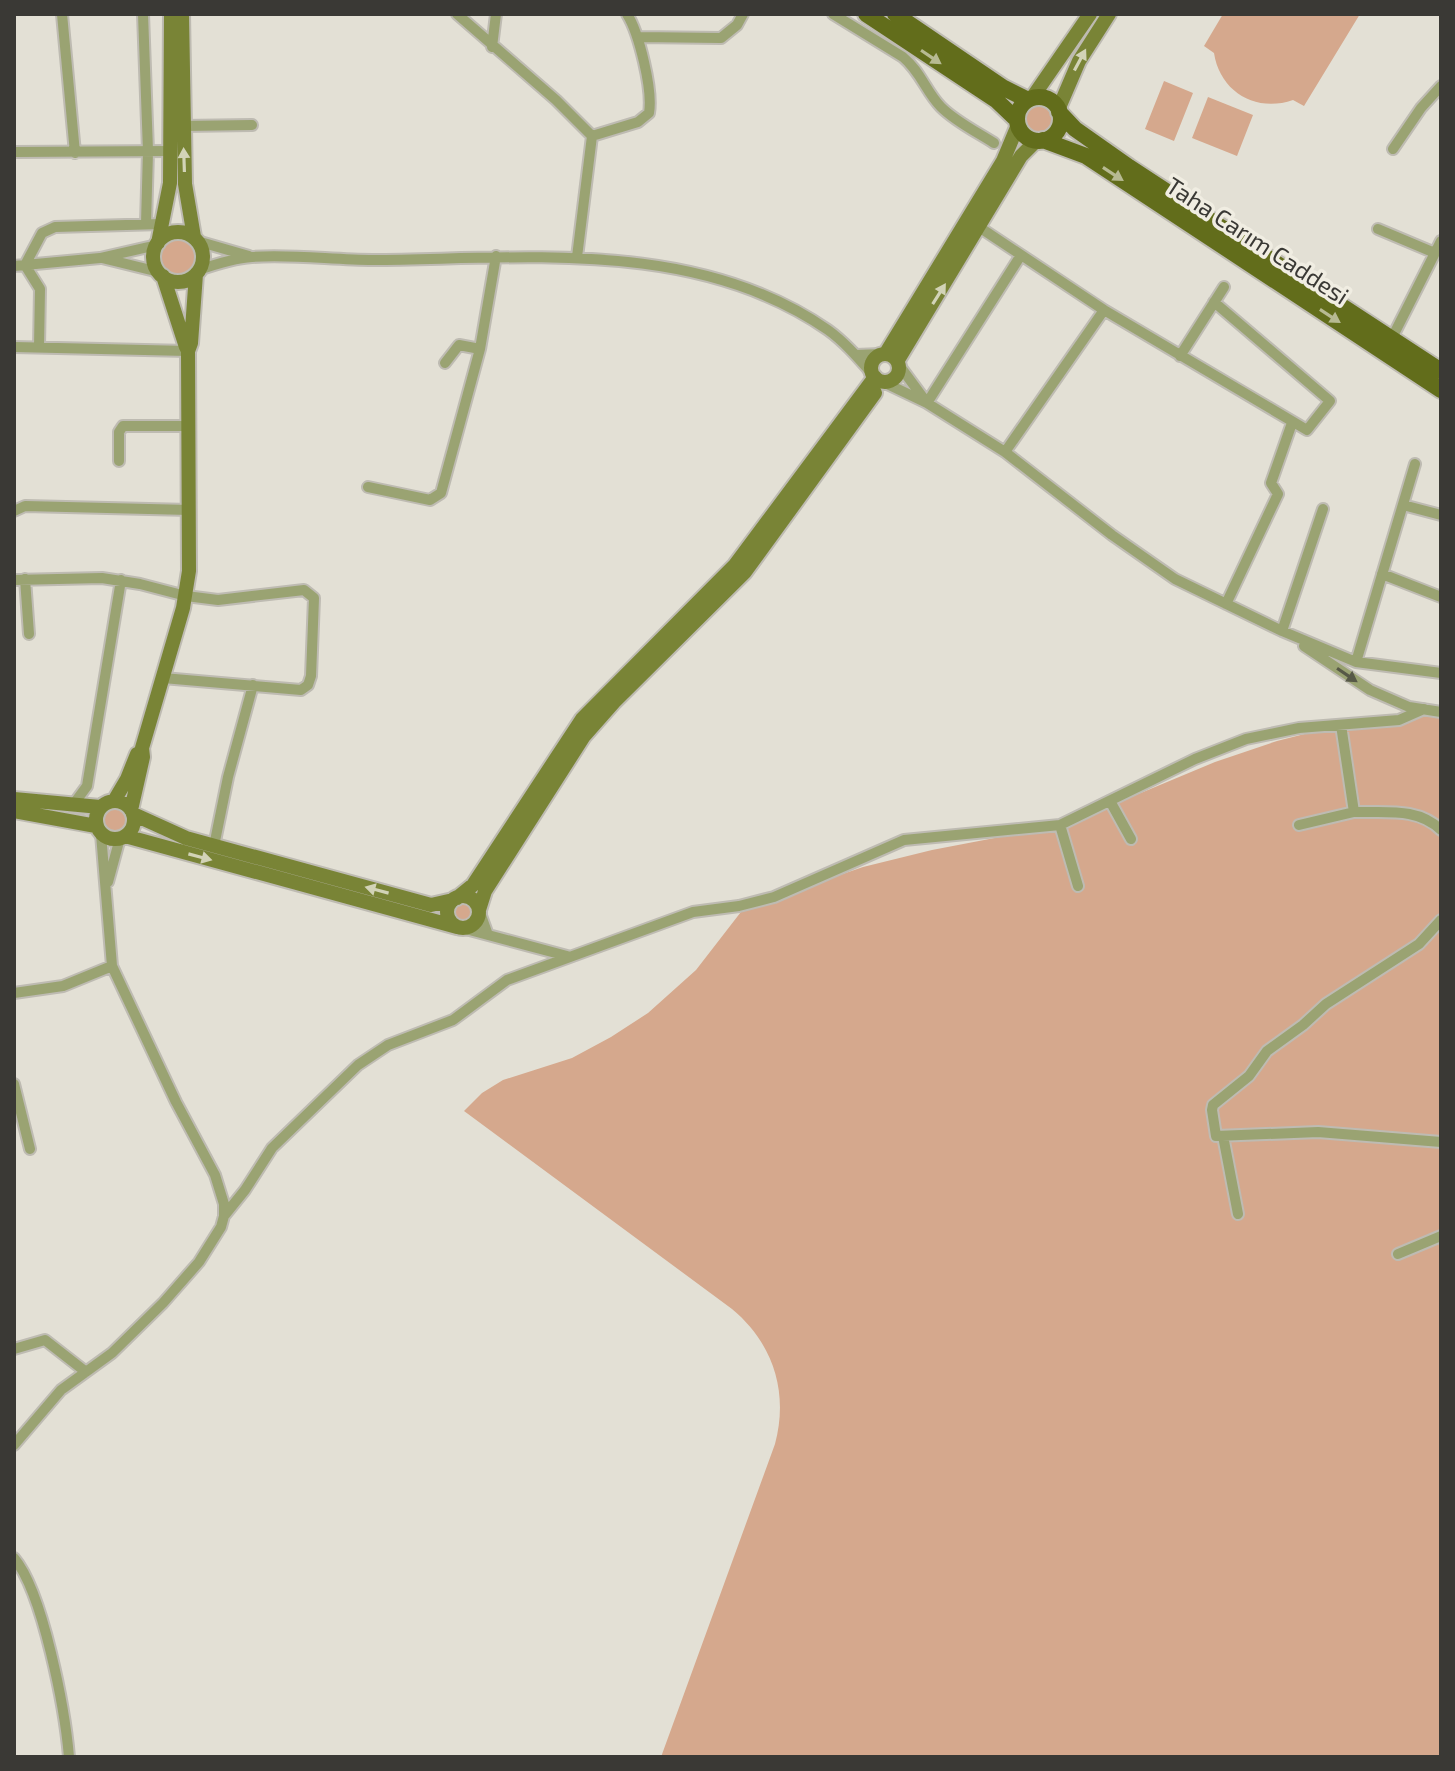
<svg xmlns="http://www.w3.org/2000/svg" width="1455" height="1771" viewBox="0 0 1455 1771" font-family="'Exo 2',sans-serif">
  <rect width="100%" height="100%" fill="#e3e0d5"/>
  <path fill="#d5a88d" d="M1223,14H1360L1304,106L1293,100C1256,113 1220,92 1214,53L1204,46Z
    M1164,81L1193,93L1174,141L1145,129Z
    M1208,97L1253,115L1237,156L1192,138Z
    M1024 119a15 15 0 1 1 30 0a15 15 0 1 1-30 0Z
    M158 257a20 20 0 1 1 40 0a20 20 0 1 1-40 0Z
    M1441,706V1757H661L775,1444C789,1392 773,1343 732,1309L464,1111L482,1093L503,1080L572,1058L611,1037L648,1013L696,970L744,908L863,867L932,850L1021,833L1100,810L1215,762L1277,741L1344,724Z
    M102 820a13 13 0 1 1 26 0a13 13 0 1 1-26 0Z
    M452 912a12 12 0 1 1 24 0a12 12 0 1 1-24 0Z"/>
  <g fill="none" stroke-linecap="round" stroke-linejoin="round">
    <defs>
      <path id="street" d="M62,14L75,153
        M143,14L148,151L146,224
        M457,14L556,100L592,136
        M833,14L903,57C921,72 926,92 941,107C956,122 977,132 994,143
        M638,37L721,38L737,25L743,14
        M492,47L496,14
        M183,126L252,125
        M592,136L638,122L649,113C653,90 639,33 627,14
        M1393,149L1421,108L1441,86
        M14,152L171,151
        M979,227L1104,310L1307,430L1330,401L1214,302
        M1378,229L1435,253
        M197,241L249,256
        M577,257L592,136
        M102,258L159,272
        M14,266L100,258L157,245
        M199,270C216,264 234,258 252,257C292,254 333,260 373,260C524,259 696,238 828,330C846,343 860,360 875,377
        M1392,338L1441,241
        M14,347L188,351
        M39,347L40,289L25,265L42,233L55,227L162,224
        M856,355L881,354
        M1180,356L1224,287
        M445,363L459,345L480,349
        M899,365L927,403L1021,255
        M883,382L927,403L1005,452L1112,535L1175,579L1282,631L1356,662L1441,673
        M1005,452L1104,310
        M119,461V432L123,426H190
        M368,487L430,500L441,493L480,349L496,256
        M1403,505L1441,515
        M14,511L25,506L190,510
        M1382,574L1441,597
        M25,579L29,634
        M14,580L102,578L140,584L186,596L218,600L304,590L314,598L311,676L308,685L301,690L163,678
        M1226,604L1278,494L1271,483L1292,423
        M1282,631L1323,509
        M1304,646L1370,690L1409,707L1441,712
        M1356,662L1415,464
        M1110,801L1131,839
        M73,805L87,786L121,580
        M1354,812C1385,813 1418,807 1441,830
        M1060,825L1078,886
        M1299,825L1354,812L1341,725
        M214,846L228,777L253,685
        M108,882L120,838
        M479,910L488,935
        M1441,920L1419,944L1326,1004L1303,1025L1267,1051L1249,1076L1213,1105L1212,1110L1216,1136L1318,1132L1441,1142
        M462,928L567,956
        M14,993L63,986L112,966
        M14,1084L30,1149
        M1223,1136L1238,1214
        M224,1216L245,1190L272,1148L358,1065L388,1045L453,1020L507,980L693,912L739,906L774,897L904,840L1060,825L1195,759L1246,739L1299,728L1399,720L1424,709
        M1398,1254L1441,1236
        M14,1349L45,1340L86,1372
        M14,1445L61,1390L112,1353L163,1303L199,1262L221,1227L224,1216V1204L215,1175L176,1102L112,966L101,834
        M14,1558C43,1592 65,1710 69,1757"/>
      <path id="secondary" d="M182,14L185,184L194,237
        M1032,98L1090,14
        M1058,110L1079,61L1109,14
        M153 257a25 25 0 1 1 50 0a25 25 0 1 1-50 0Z
        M158,243L170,183L171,14
        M163,276L186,347
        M886,353L1003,161L1018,125
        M871 368a14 14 0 1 1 28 0a14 14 0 1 1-28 0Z
        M898,360L1021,156L1037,140
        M14,799L100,807
        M96 820a19 19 0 1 1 38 0a19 19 0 1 1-38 0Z
        M114,801L127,779L137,754
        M131,810L143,757L142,748L183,608L189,571L188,351L191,343L196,274
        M14,811L96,826
        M133,814L186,838L431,905L453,900
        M125,836L457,927
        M447 912a16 16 0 1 1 32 0a16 16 0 1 1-32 0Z
        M457,898L473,885L582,719L735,565L875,377
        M479,910L485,891L584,736L614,702L745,572L875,393"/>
      <path id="primary" d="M866,14L996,100L1017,120
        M895,14L1004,88L1028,100
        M1017 119a22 22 0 1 1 44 0a22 22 0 1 1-44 0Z
        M1059,112L1075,129L1129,167L1441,371
        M1043,140L1086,156L1441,390"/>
    </defs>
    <use href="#street" stroke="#bebbb2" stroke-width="14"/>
    <use href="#secondary" stroke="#bebbb2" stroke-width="18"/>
    <use href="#primary" stroke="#bebbb2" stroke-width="20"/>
    <use href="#street" stroke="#9aa372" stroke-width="10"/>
    <use href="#secondary" stroke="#798436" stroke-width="14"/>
    <use href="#primary" stroke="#626d1b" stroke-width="16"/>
  </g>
  <defs><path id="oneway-solid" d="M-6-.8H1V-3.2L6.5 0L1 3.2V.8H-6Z" transform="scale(2)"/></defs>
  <g fill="#b7ba92">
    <use href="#oneway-solid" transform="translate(931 57) rotate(34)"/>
    <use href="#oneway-solid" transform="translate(1113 174) rotate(33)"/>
    <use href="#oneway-solid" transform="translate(1330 316) rotate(33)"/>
  </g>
  <g fill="#d2d3b7">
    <use href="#oneway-solid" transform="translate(1080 60) rotate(-62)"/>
    <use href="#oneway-solid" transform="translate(184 160) rotate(-92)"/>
    <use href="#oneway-solid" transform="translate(939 294) rotate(-58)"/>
    <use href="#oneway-solid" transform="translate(200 857) rotate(15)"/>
    <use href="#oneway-solid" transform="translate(377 890) rotate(-165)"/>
  </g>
  <use fill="#575947" href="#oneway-solid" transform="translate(1347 675) rotate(34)"/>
  <g text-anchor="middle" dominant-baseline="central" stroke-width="7" stroke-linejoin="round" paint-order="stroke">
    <g font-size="24" fill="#3a3935" stroke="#f0ede2">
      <text transform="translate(1258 240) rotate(33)">Taha Carım Caddesi</text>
    </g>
  </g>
  <rect width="1455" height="1771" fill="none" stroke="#3a3935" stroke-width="32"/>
</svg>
